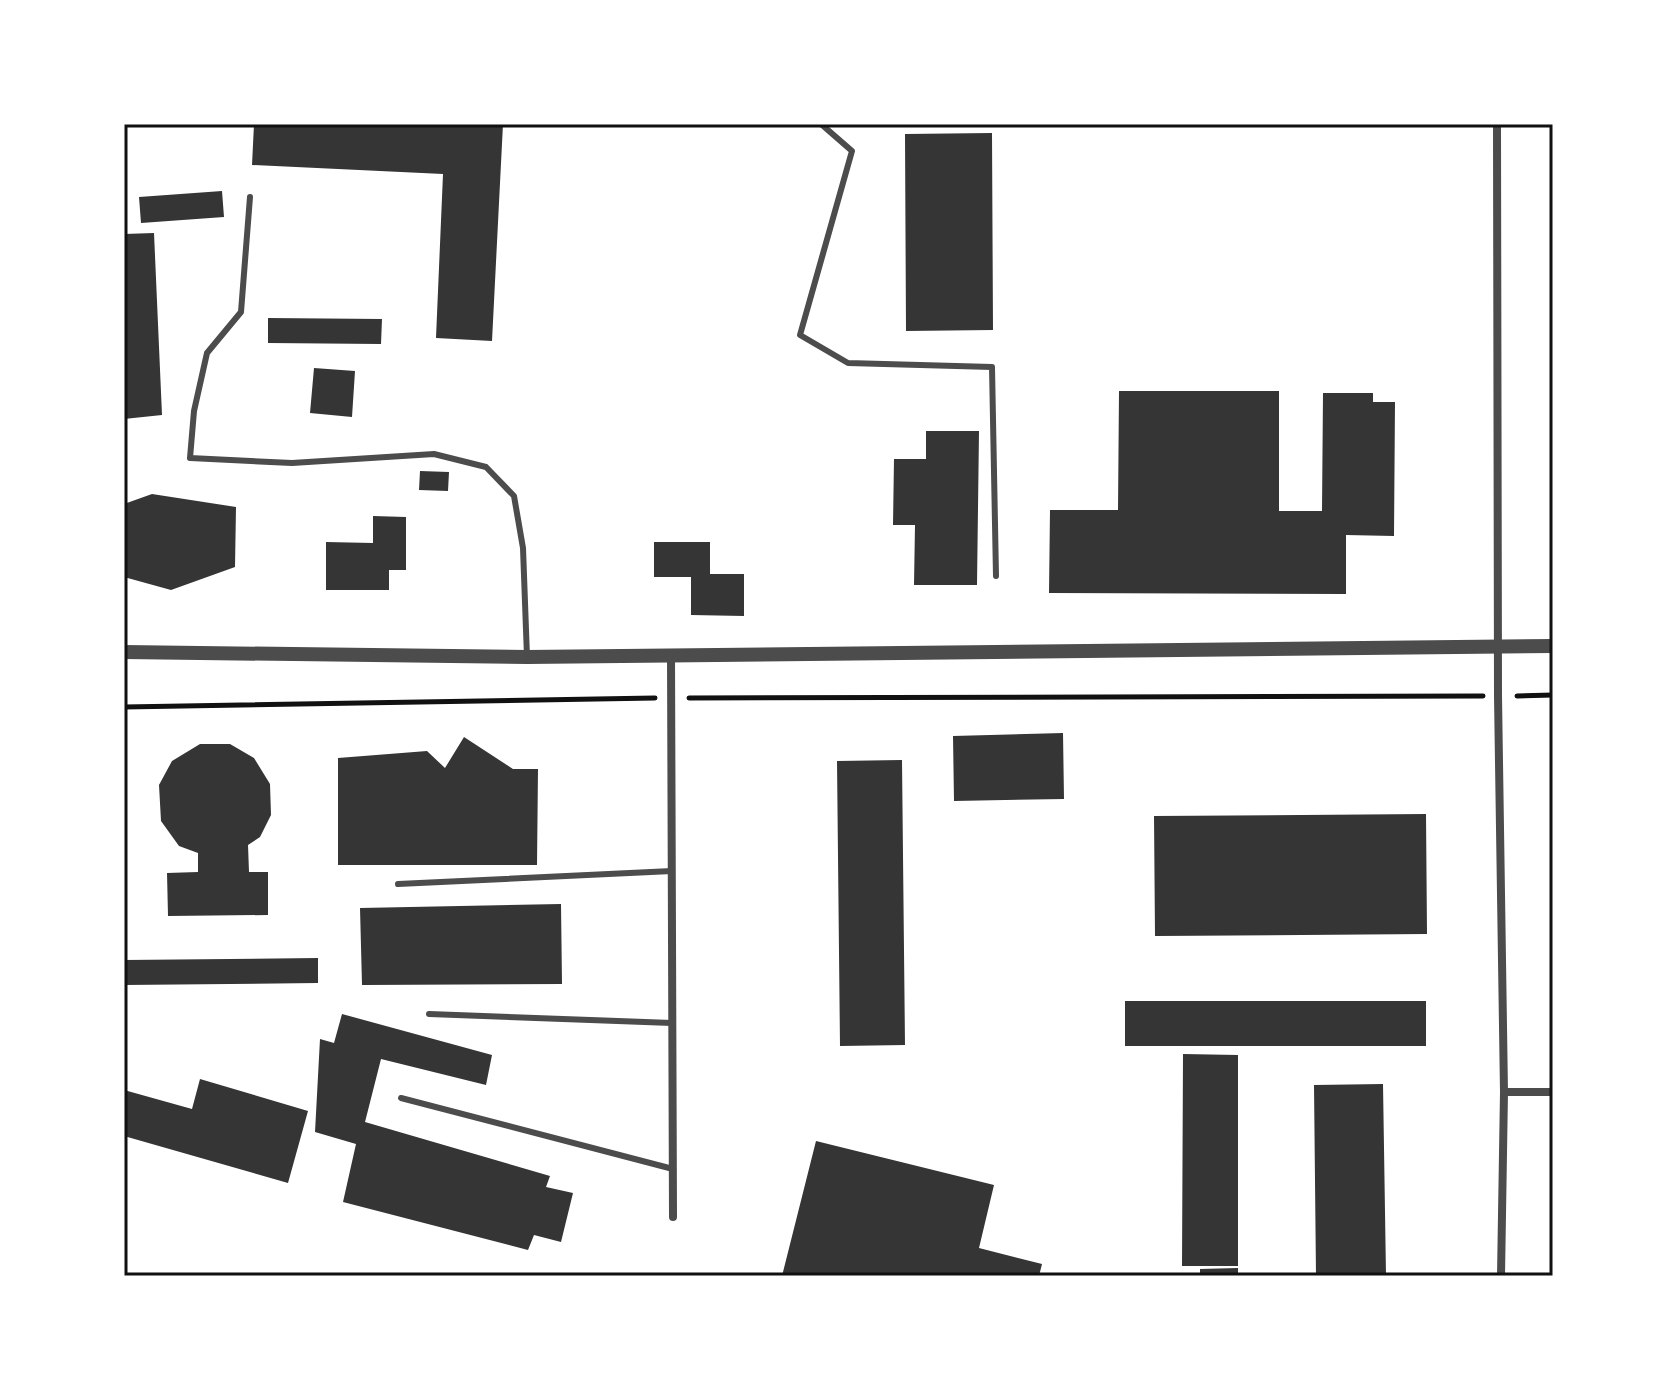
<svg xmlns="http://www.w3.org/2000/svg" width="1677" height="1400" viewBox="0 0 1677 1400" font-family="'Space Grotesk',sans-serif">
  <rect width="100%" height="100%" fill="#fff"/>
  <path fill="#353535" d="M254,124H503L492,341L436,338L443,174L252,165Z
    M992,133L993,330L906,331L905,134Z
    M222,191L224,217L141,223L139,197Z
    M154,233L162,415L124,419V234Z
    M268,318L382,319L381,344L268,343Z
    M314,368L355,371L352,417L310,413Z
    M1119,391H1279V511H1322L1323,393H1373V402H1395L1394,536L1346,535V594L1049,593L1050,510H1118Z
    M926,431H979L977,585H914L915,525H893L894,459H926Z
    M420,471L449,472L448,491L419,490Z
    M152,494L236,507L235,567L171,590L124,577V504Z
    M373,516L406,517V570H389V590H326V542L373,543Z
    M654,542H710V574H744V616L691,615V577H654Z
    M1063,733L1064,799L954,801L953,736Z
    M464,737L513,769H538L537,865H338V758L427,751L445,768Z
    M200,744H230L254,758L270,784L271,815L260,837L248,845L249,872H268V915L168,916L167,873L198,872V853L179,846L161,821L159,785L172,761Z
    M902,760L905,1045L840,1046L837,761Z
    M1426,814L1427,934L1155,936L1154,816Z
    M561,904L562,984L362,985L360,908Z
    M318,958V983L124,985V960Z
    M1125,1001H1426V1046H1125Z
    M342,1014L492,1055L486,1085L381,1059L365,1122L550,1176L546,1187L573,1193L561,1242L534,1235L528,1250L343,1202L356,1144L315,1132L320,1039L334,1043Z
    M1183,1054L1238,1055V1266H1182Z
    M200,1079L308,1111L288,1183L124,1136V1090L192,1109Z
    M1383,1084L1386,1276H1316L1314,1085Z
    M816,1141L994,1185L979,1248L1042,1264L1039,1276H782Z
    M1238,1268V1276H1200V1269Z"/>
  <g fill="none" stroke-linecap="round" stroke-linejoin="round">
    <path stroke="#111" stroke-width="5" d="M1517,696L1553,695
      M689,698L1483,696
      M124,707L655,698"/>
    <path stroke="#4c4c4c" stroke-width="6" d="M821,124L852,151L800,335L848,363L992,367L996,576
      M250,197L241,312L207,353L194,411L190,458L292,463L434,454L486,467L514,496L523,548L527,657
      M398,884L672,871
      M429,1014L672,1023
      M401,1098L673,1169"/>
    <path stroke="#4c4c4c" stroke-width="8" d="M1497,124L1498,696L1504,1092L1501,1276
      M671,655L673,1217
      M1504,1092H1553"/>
    <path stroke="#4c4c4c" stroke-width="14" d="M124,652L527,657L1553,646"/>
  </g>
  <rect width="1677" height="1400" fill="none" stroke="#ffffff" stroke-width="252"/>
  <rect x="126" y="126" width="1425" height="1148" fill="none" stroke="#111" stroke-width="3"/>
</svg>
